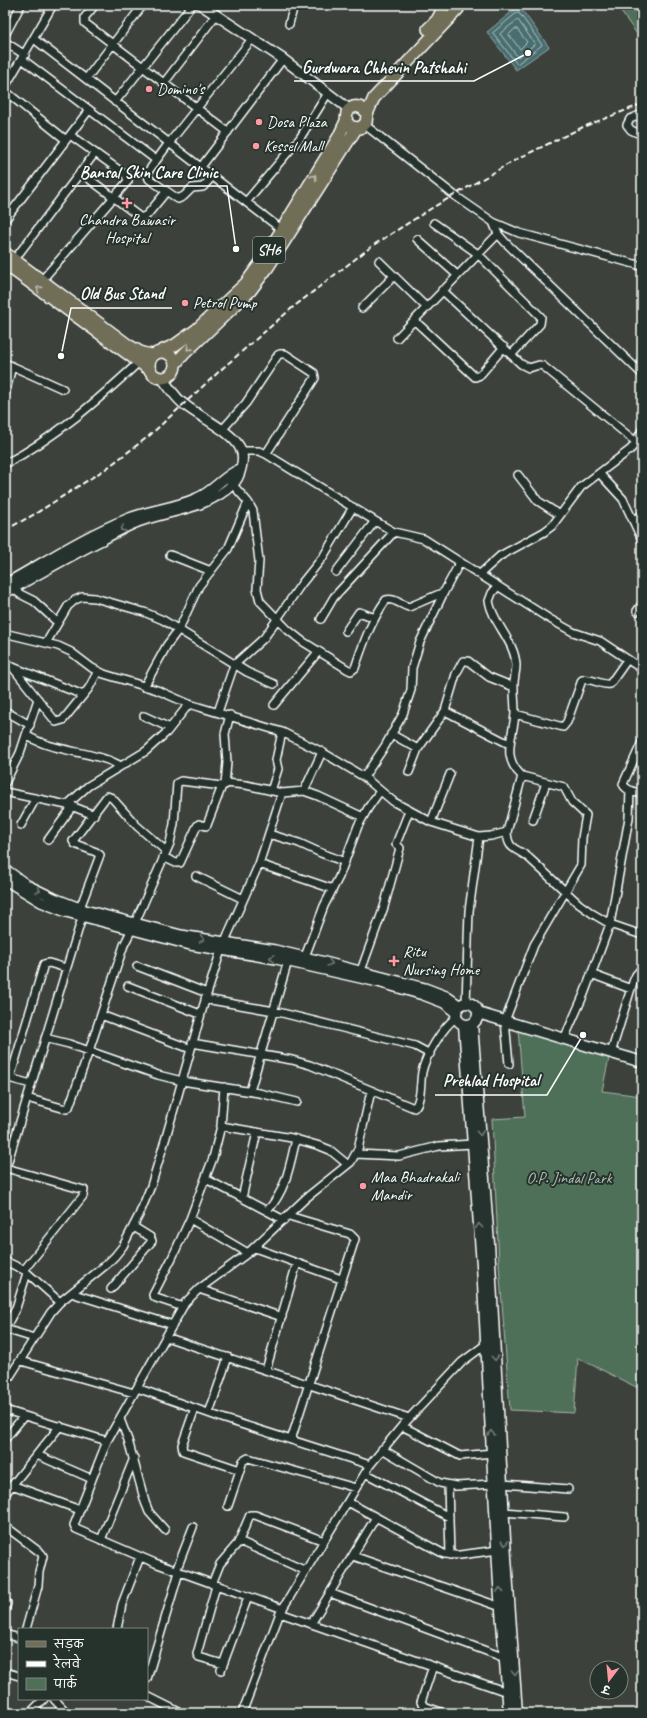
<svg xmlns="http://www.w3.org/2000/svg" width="647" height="1718" viewBox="0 0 647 1718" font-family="Caveat,'Playpen Sans Deva',sans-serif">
  <rect width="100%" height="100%" fill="#3c413b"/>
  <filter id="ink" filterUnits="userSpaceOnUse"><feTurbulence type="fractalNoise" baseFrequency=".025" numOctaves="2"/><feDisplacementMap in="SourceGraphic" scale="8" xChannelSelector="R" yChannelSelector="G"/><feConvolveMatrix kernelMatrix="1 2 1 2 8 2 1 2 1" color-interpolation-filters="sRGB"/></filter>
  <g filter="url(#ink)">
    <path fill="#506f58" stroke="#a8b7ac" d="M616,5H642V41Z
      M518,1029L609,1058L602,1091L642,1096V1390L578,1358L574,1413L510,1410L499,1264L492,1119L525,1117Z"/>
    <path fill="#4a6e6f" stroke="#92a8a9" d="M519,6L549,47L516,70L487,32Z"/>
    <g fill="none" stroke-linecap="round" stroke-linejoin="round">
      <path stroke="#b7c5c5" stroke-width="1" d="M517,13L520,14L542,45L517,64L493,33Z
        M518,20L535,44L518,57L500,34Z
        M515,29H517L527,42L520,49L509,35Z"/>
      <defs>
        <path id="minor" d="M95,5L85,17V23L228,132
          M289,24L294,5
          M5,35L21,5
          M34,39L281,229
          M5,42L25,55
          M22,59L156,160
          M86,79L143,5
          M164,83L216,15
          M5,87L53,5
          M5,91L66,140
          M115,102L192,5
          M642,114L630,119L627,125L631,130L642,135
          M365,125L454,195L493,222L519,233L642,266
          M201,167L283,59
          M80,172L141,218L147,215L166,192
          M213,176L203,187L192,188L184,196L178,199L149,179L147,173L169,143L252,39
          M246,202L300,138L328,93
          M5,220L89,110
          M493,222L498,234L505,242L642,374
          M434,223L478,254L541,317L540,324L511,355
          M417,239L457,275
          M14,260L95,153
          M379,261L426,307
          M42,280L128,181L126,175L70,135
          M442,290L521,364L529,368L539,365L543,366L636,442
          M362,308L394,276
          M414,320L475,377L480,375L504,347
          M397,338L498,234
          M5,363L63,389
          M5,395L12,366
          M222,430L246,403L278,355L280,354H285L314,373L315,378L266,454
          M242,451H259L266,454L375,521L394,532L424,539L548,618L573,632L600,641L642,669
          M5,464C55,438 98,400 139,362
          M600,474L623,499L642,540
          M518,475L538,501L560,515
          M227,478L248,502L253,511L259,561L257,589L260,601L288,630L302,641L347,669L351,671L355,668C363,644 371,621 386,600C394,597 402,606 409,607L444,592
          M634,520L642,515
          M170,555L211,571
          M336,572L375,521
          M480,574L500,556L544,532L552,526L581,487L631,449L636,442L642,430
          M10,586L20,594L34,601L57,622
          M498,586L492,593L489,601C493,624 515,641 516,665C516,673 513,681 514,689C514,697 515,705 515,713C514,737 500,756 522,776L507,832
          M637,611L642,604
          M321,619L334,597L394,532
          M346,631L359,612L375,618
          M5,635L8,634L58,646L71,652L92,668L104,674L157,690L189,704L282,732L322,752L364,777L394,802L431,822L479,837L491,836L507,832C508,851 516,847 529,858L579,904L593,914L610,924L642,935
          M46,643L68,606L75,600L82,597L95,598L144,612L163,620L247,672L274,684
          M5,664L83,695
          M13,668L56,722L63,720L89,688L98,671
          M144,687L167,645L179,629L199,586L228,549L248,502
          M274,705L318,652
          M5,711L30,725
          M445,711L509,744
          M218,712L234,665L264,638L302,583L323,557L353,507
          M515,714L563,727L567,722L582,680C592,677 601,686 610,684L627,660
          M144,716L170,728
          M391,734L418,749
          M26,735C54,753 92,750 121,766
          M642,742L623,784C626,791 636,792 642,794
          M409,772L418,749L445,711L456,674L463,661H468L489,677L514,687
          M364,777L385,746L403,714L411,690L412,668L420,642L444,592L460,562
          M5,783L20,753L38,699
          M225,783L246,785L282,793L304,791L318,796L363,817
          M271,791L278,769L276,760L282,732
          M304,791L322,752
          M5,792L67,805L88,786L146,751L167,732L189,704
          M69,805L94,815
          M533,820L546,783
          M431,822L450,774
          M21,825L36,798
          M269,834L299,843L321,853L345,862
          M48,840L73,806
          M163,857L176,863H180L197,826L199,824L206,826L207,825L222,786
          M259,864L333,889
          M196,876L243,899
          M80,908L100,855L96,852L75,844L73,841L107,796L112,798L137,826L166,851
          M303,962L324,906L339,877L358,826L368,808L380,791
          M137,966L207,993
          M591,974L631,989
          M359,976L384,907L400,848L396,844L409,811
          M128,986L200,1014
          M205,999L274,1011L415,1046L430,1054
          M466,1003L469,911L479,837
          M101,1015L191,1049
          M45,1038L69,1044L158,1075L182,1081L259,1093L297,1102
          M564,1039L584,994L610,924L629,818L630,790
          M192,1043L292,1060L310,1065L414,1108C422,1101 420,1082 422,1072C425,1057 443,1026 456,1018
          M611,1053L633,982L636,975L642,968
          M509,1064L505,1021L534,945L581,865L582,838L586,815L572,802L564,787L522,776
          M5,1077L31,1084
          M10,1078L44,964L49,963L66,968
          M250,1091L288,961
          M27,1098L62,1108L66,1109L69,1107L89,1051L124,945L135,923L170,843L174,824L177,783L181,781L222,786L225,785L227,762L225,734L230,715
          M221,1126L292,1138L320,1146L330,1150L347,1164
          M356,1154L399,1156L439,1146L473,1144
          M6,1168L84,1190L83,1196L24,1270
          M5,1171L84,911
          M206,1179L284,1220
          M242,1198L257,1132
          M267,1211C286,1191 290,1165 296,1139
          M289,1216L350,1234L355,1239L291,1440
          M190,1219L248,1253
          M255,1248L341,1279
          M5,1261L24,1270L60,1302
          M111,1289L152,1241L150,1237L134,1227
          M199,1289L282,1317
          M71,1293L173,1325
          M183,1307L156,1298L153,1295L172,1258L190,1219L213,1158L221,1126L224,1087
          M5,1329L16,1308L27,1273
          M5,1329L34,1338
          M166,1337L409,1418
          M21,1361L134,1393
          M266,1370L297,1263
          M5,1384L51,1312L60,1302L107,1264L115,1256L123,1246L139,1215L151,1186L166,1137L203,1007L221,950L259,864L282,793
          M137,1388L225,1419L370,1465
          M195,1408L182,1445L183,1451L240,1470
          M5,1410L107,1441L185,1303L199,1289L248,1253L306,1198L351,1162L358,1149L371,1091
          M209,1413L228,1357
          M120,1419L128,1440L145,1502L149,1512L165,1530
          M402,1426L460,1456L493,1453
          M5,1439L24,1416
          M107,1441L74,1525L76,1529L155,1563L283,1609
          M382,1449L440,1483L456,1486L494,1484
          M37,1455L92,1479
          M365,1473L449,1517
          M503,1484L568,1489
          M12,1485L80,1510
          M448,1485L450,1555
          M5,1494L60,1426
          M348,1502L444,1554L460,1555L498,1550
          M228,1506L243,1461L248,1458L356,1488
          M504,1512L564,1517
          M5,1526L41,1553L43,1556L39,1572L38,1586L26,1629
          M101,1540L134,1458
          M239,1541L306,1571
          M353,1556L501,1607
          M176,1571L193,1527
          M212,1584L220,1564L238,1543L250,1515H255L324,1541
          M216,1586L197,1654L199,1657L223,1664
          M330,1593L505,1658
          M5,1601L7,1603L5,1611
          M280,1613L507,1692
          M311,1624L376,1517
          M117,1629L122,1604L140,1557
          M5,1634L19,1638
          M433,1666L421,1702L424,1706L443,1713
          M221,1670L248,1597
          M5,1672L19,1676
          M147,1679L179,1572
          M147,1696L181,1713
          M54,1699L67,1713
          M30,1713L44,1699
          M242,1713L280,1613L370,1465L402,1426L462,1362L489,1342"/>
        <path id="tertiary" d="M201,5L283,59L349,109
          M5,584C43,563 86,535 127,519C149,510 175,508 197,498C214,491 224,475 240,469
          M5,593C37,575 68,557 100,541C111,535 122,529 133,524C166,510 205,511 233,484C240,478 245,459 241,450C234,432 201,418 185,405C176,399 169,387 162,378
          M5,869L27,885L54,898L85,910L181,935L275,950L317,960L425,988L446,996L460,1006
          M5,880L41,902L66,912L190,945L276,959L378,982L423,995L444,1003L456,1013"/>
        <path id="secondary" d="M456 1014a11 11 0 1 1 22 0a11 11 0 1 1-22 0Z
          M478,1013L642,1062
          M472,1024L489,1244L506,1558L517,1713
          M464,1025L482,1265L499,1584L509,1713"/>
        <path id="primary" d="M428,29L437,20L445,5
          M367,114L374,98L458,9
          M5,253L128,345L142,353L152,355
          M5,264L150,370
          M161,351L175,345L196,330L246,283L265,257L338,138L346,121L347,112C353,104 362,105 367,114L366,123L360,128L351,127L346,121
          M149 365a13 13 0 1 1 26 0a13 13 0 1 1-26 0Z
          M175,364L184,354L250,291L268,267L356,129"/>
      </defs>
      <use href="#minor" stroke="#fff" stroke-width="10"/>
      <use href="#tertiary" stroke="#fff" stroke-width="12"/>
      <use href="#secondary" stroke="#fff" stroke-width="13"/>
      <use href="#primary" stroke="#fff" stroke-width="14"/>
      <use href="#minor" stroke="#26332d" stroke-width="7"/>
      <use href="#tertiary" stroke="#26332d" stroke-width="9"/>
      <use href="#secondary" stroke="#26332d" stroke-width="10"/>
      <use href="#primary" stroke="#716e59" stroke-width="11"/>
      <path stroke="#fff" stroke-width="2" stroke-dasharray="6 3" stroke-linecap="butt" d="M5,530L35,514L107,468L149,436L224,367L292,308L372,246L432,208L517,159L583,127L642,104"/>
    </g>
    <defs><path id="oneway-chevron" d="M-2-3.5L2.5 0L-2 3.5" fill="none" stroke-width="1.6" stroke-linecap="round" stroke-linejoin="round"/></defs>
    <g stroke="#bfbeb4">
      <use href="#oneway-chevron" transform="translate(314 177) rotate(-58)"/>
      <use href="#oneway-chevron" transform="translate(39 289) rotate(-144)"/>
      <use href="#oneway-chevron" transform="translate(189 348) rotate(136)"/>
    </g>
    <g stroke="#727a76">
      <use href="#oneway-chevron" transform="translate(123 529) rotate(153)"/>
      <use href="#oneway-chevron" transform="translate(38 890) rotate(26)"/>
      <use href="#oneway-chevron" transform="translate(202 939) rotate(9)"/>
      <use href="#oneway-chevron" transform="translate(272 958) rotate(-170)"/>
      <use href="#oneway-chevron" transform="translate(330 963) rotate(15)"/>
      <use href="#oneway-chevron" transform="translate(480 1133) rotate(85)"/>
      <use href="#oneway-chevron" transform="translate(479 1226) rotate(-95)"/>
      <use href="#oneway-chevron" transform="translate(495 1358) rotate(86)"/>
      <use href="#oneway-chevron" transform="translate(491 1433) rotate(-93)"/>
      <use href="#oneway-chevron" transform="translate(505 1543) rotate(87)"/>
      <use href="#oneway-chevron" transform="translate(500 1590) rotate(-94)"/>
      <use href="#oneway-chevron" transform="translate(515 1673) rotate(87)"/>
    </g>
  </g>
  <g fill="#ff9aa2" stroke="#26332d" stroke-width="1.5">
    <circle cx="149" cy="89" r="4"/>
    <circle cx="259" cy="122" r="4"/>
    <circle cx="256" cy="146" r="4"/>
    <path d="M125 197h4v4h4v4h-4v4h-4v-4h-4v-4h4z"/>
    <circle cx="185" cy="303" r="4"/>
    <path d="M392 955h4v4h4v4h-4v4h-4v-4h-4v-4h4z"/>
    <circle cx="363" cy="1186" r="4"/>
  </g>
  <g text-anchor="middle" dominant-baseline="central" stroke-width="4" stroke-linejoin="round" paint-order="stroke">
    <rect fill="#26332d" stroke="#bec2c0" stroke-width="1" x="253" y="237" width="32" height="26" rx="3"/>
    <g font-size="15" font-weight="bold" fill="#fff">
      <text x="269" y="250">SH6</text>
    </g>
    <g font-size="16" fill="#fff" stroke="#26332d" text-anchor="start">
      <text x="157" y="89">Domino's</text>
      <text x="267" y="122">Dosa Plaza</text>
      <text x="264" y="146">Kessel Mall</text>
      <text x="127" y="220" text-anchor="middle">Chandra Bawasir<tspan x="127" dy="18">Hospital</tspan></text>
      <text x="193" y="303">Petrol Pump</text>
      <text x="403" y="952">Ritu<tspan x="403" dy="18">Nursing Home</tspan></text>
      <text x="371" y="1177">Maa Bhadrakali<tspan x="371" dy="18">Mandir</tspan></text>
    </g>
    <g font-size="16" fill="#b0beb4" stroke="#26332d">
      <text x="569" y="1178">O.P. Jindal Park</text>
    </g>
  </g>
  <path fill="none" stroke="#fff" stroke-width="1.5" d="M528 53L474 81H294M236 249L227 186H72M61 356L71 308H172M583 1035L547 1095H435"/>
  <g fill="#fff" stroke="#26332d" stroke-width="1.5">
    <circle cx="528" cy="53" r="4"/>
    <circle cx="236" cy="249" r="4"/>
    <circle cx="61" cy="356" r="4"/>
    <circle cx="583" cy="1035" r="4"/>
  </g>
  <g font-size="17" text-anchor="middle" font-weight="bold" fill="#fff" stroke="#26332d" stroke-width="4" stroke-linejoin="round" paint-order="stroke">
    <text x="384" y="73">Gurdwara Chhevin Patshahi</text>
    <text x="149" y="178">Bansal Skin Care Clinic</text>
    <text x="122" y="299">Old Bus Stand</text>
    <text x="491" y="1086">Prehlad Hospital</text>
  </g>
  <rect width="647" height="1718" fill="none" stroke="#26332d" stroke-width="20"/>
  <rect x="10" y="10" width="627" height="1698" fill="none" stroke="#fff" stroke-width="1.5" filter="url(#ink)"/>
  <rect x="18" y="1628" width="130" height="72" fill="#26332d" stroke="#7d8581"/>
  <rect x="26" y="1641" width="20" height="6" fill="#716e59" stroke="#7d8581"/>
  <text x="54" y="1648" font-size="12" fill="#ffffff">सड़क</text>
  <rect x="26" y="1661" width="20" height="6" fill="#ffffff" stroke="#7d8581"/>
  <text x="54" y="1668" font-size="12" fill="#ffffff">रेलवे</text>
  <rect x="26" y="1678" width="20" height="12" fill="#506f58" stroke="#7d8581"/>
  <text x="54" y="1688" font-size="12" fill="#ffffff">पार्क</text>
  <g transform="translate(609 1680) rotate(196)"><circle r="19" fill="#26332d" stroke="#7d8581"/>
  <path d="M0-3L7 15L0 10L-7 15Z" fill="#ff9aa2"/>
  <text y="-6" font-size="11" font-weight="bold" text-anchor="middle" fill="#ffffff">उ</text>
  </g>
</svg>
